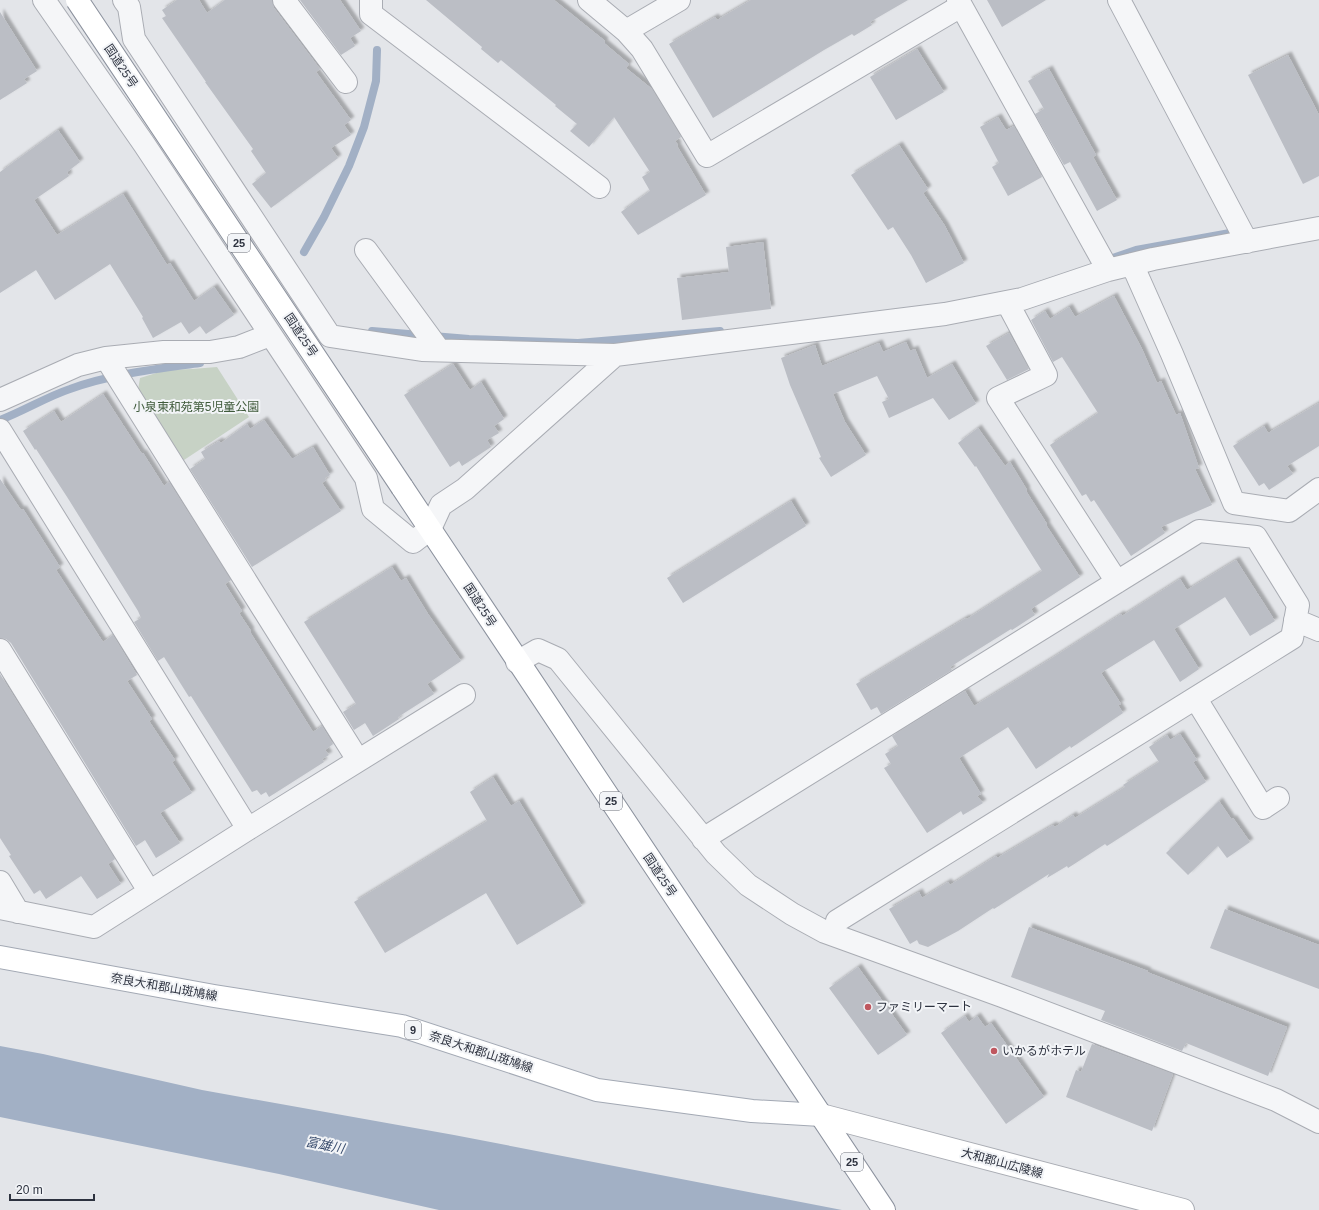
<svg xmlns="http://www.w3.org/2000/svg" width="1319" height="1210" viewBox="0 0 1319 1210" font-family="Arial,'Noto Sans JP',sans-serif">
  <defs>
    <filter id="shadow"><feDropShadow dx="3.5" dy="-3.5" stdDeviation="1" flood-color="#0004"/></filter>
  </defs>
  <rect width="100%" height="100%" fill="#e3e5e9"/>
  <path fill="#c7d2c5" d="M217,367L249,417L184,460L138,390L140,378L166,370L192,369Z"/>
  <path fill="#a2b0c5" d="M0,1046L43,1054L202,1090L454,1135L842,1210H439L279,1174L0,1117Z"/>
  <g fill="none" stroke-linecap="round" stroke-linejoin="round">
    <path stroke="#a2b0c5" stroke-width="8" d="M304,252L324,217L349,166L364,127L376,81L377,50
      M1104,261L1136,250L1241,231
      M372,331L469,339L578,343L720,331
      M0,420C24,411 46,397 70,389C111,374 157,369 200,363"/>
  </g>
  <path fill="#bbbec5" filter="url(#shadow)" d="M177,0H199L207,13L225,0H272L274,8L320,69L316,72L351,120L344,125L351,135L331,148L338,158L271,208L252,184L266,173L251,151L253,149L205,82H206L162,18L166,16L162,10Z
    M300,0H340L361,31L350,38L355,46L341,55Z
    M426,0H554L605,41L604,43L629,64L626,68L652,89L681,137L675,141L678,145L677,146L706,195L638,235L621,212L650,191L642,177L650,172L614,117L589,147L570,131L577,124L555,106L556,105L501,60L498,63L481,49L482,47Z
    M751,0H908L870,22L872,25L854,36L852,34L824,50L713,118L669,44L715,17L717,20Z
    M987,0H1046L1002,27Z
    M0,12L37,71L24,79L27,83L0,100Z
    M917,49L944,92L896,120L870,77Z
    M1288,55L1319,115V176L1303,184L1248,75Z
    M1049,69L1096,155L1093,157L1117,200L1097,211L1070,162L1064,165L1035,114L1044,109L1028,81Z
    M998,117L1006,130L1014,126L1042,177L1008,196L992,167L999,163L980,127Z
    M58,130L80,162L67,172L69,176L34,200L57,235L123,194L167,265L170,263L194,301L214,287L234,315L206,334L200,326L189,334L181,322L153,338L142,318L143,317L110,264L55,300L36,270L0,293V172Z
    M899,145L928,189L923,193L945,226L964,263L926,283L911,255L893,227L888,230L851,175Z
    M763,242L771,309L682,320L677,278L729,272L726,247Z
    M1114,296L1142,349L1157,383L1161,381L1176,415L1180,413L1199,468L1195,469L1212,505L1161,527L1165,533L1131,556L1094,500L1091,502L1086,494L1082,496L1050,445L1098,413L1062,357L1053,362L1031,320L1045,311L1050,319L1069,307L1075,317Z
    M1009,333L1029,369L1007,380L986,346Z
    M906,342L910,351L915,349L927,378L952,364L976,404L949,420L933,398L889,418L882,402L889,399L877,376L833,394L845,422L866,455L831,477L819,458L821,457L790,385L781,358L815,345L822,366L879,343L883,352Z
    M453,364L470,390L481,382L504,419L494,426L499,433L487,440L491,447L462,466L459,461L450,467L404,395Z
    M103,394L142,454L143,453L164,486L169,482L231,580L225,584L242,611L239,613L251,631L250,632L313,732L322,726L333,744L325,750L329,755L322,759L324,762L269,797L266,792L261,795L257,790L252,792L191,696L189,697L164,657L158,661L134,622L141,618L138,611L69,500L36,449L35,450L23,431L54,411L61,422Z
    M1319,403V446L1287,466L1293,474L1269,490L1264,483L1259,486L1233,446L1264,426L1268,433Z
    M264,420L292,459L313,447L330,475L325,478L326,480L322,483L341,511L252,567L190,469L205,459L201,452L219,441L221,443L247,424L250,429Z
    M978,428L1005,466L1010,462L1027,490L1026,491L1047,524L1046,525L1080,577L1031,609L1035,615L1012,630L1011,629L950,667L952,670L881,714L877,707L871,710L856,684L966,618L967,619L1042,571L976,466L975,467L958,443Z
    M0,479L21,510L23,509L60,567L56,570L103,642L113,635L137,675L127,681L152,719L149,721L175,760L172,762L192,793L160,813L180,843L156,858L145,840L136,846L11,643L6,639L0,638Z
    M791,501L806,526L683,603L667,578Z
    M1236,560L1275,621L1250,636L1225,597L1174,629L1199,669L1180,682L1154,640L1104,671L1101,673L1121,704L1118,705L1123,713L1071,748L1070,746L1036,769L1008,727L959,758L981,794L977,796L983,803L963,815L961,811L927,833L884,768L891,764L885,754L898,746L892,736L965,691L974,706L1049,660L1121,614L1122,616L1180,579L1187,590Z
    M392,567L401,581L406,578L428,614L461,661L427,684L434,694L398,717L399,719L373,736L365,723L354,730L343,712L356,704L304,622Z
    M0,674L115,859L108,864L121,884L97,899L81,876L46,899L40,890L34,894L9,856L11,855L0,838Z
    M1180,734L1197,760L1193,762L1206,782L1107,846L1105,844L1068,868L1067,866L1047,878L1049,874L994,909L993,908L958,931L928,947L919,944L917,940L910,944L889,909L919,892L922,898L948,882L950,885L996,856L997,858L1053,825L1055,827L1073,815L1075,818L1125,787L1123,785L1159,762L1149,747L1167,735L1170,740Z
    M493,777L511,806L519,801L582,906L517,945L486,893L385,953L354,902L487,821L470,792Z
    M1219,801L1232,820L1233,818L1250,842L1227,858L1218,846L1188,875L1166,853Z
    M1225,909L1319,945V989L1210,948Z
    M1029,927L1148,971L1147,972L1287,1027L1268,1076L1186,1043L1182,1051L1101,1020L1105,1011L1011,977Z
    M858,967L907,1035L878,1055L829,988Z
    M965,1016L969,1022L977,1016L985,1027L991,1023L1044,1097L1006,1124L941,1033Z
    M1092,1044L1173,1074L1152,1131L1066,1097L1076,1070L1081,1072Z"/>
  <g fill="none" stroke-linecap="round" stroke-linejoin="round">
    <defs>
      <path id="minor" d="M44,0L144,144L366,478L373,509L413,542L430,529L441,505L465,489L615,355L945,314L1022,299L1108,270L1153,259L1319,228
        M124,0L129,7L134,39L330,336L422,350L615,355
        M284,0L346,82
        M371,0V14L599,187
        M589,0L626,31L642,49L707,156L961,6
        M958,0L1108,270
        M1119,0L1247,242
        M626,31L679,0
        M366,250L439,350
        M1132,264L1172,354L1234,503L1289,511L1319,489
        M1007,302L1046,375L998,398L1117,582
        M106,358L358,760
        M0,400L78,365L106,358L164,352H210L239,347L270,335
        M0,430L248,829
        M1295,620L1319,630
        M0,650L149,891
        M517,662L538,650L558,659L716,854L748,885L792,914L825,932L1002,996L1276,1100L1319,1122
        M1196,699L1263,808L1278,798
        M703,839L1199,531L1256,537L1298,605L1292,638L837,921
        M0,882L18,912
        M0,908L94,927L248,829L464,695"/>
      <path id="secondary" d="M821,1115L1183,1210"/>
      <path id="primary" d="M0,957L214,996L402,1026L597,1090L752,1111L821,1115"/>
      <path id="trunk" d="M402,487L884,1210"/>
    </defs>
    <use href="#minor" stroke="#a9acb3" stroke-width="24"/>
    <use href="#secondary" stroke="#a9acb3" stroke-width="24"/>
    <use href="#primary" stroke="#a3a9b4" stroke-width="24"/>
    <use href="#trunk" stroke="#8c929e" stroke-width="24"/>
    <use href="#minor" stroke="#f5f6f8" stroke-width="22"/>
    <use href="#secondary" stroke="#fff" stroke-width="22"/>
    <use href="#primary" stroke="#fff" stroke-width="22"/>
    <use href="#trunk" stroke="#fff" stroke-width="22"/>
    <defs>
      <path id="trunk-bridge" d="M77,0L402,487"/>
    </defs>
    <use href="#trunk-bridge" stroke="#8c929e" stroke-width="24" stroke-linecap="butt"/>
    <use href="#trunk-bridge" stroke="#fff" stroke-width="22"/>
  </g>
  <g fill="#bf575f" stroke="#f2f4f7" stroke-width="1.5">
    <circle cx="868" cy="1007" r="4"/>
    <circle cx="994" cy="1051" r="4"/>
  </g>
  <g text-anchor="middle" dominant-baseline="central" stroke-width="4" stroke-linejoin="round" paint-order="stroke">
    <g fill="#f2f4f7" stroke="#686c76" stroke-width="1">
      <rect x="228" y="234" width="22" height="18" rx="3"/>
      <rect x="600" y="792" width="22" height="18" rx="3"/>
      <rect x="405" y="1021" width="16" height="18" rx="3"/>
      <rect x="841" y="1153" width="22" height="18" rx="3"/>
    </g>
    <g font-size="11" font-weight="bold" fill="#2d323f">
      <text x="239" y="243">25</text>
      <text x="611" y="801">25</text>
      <text x="413" y="1030">9</text>
      <text x="852" y="1162">25</text>
    </g>
    <g font-size="12" fill="#2d323f" stroke="#f2f4f7">
      <text transform="translate(121 66) rotate(56)">国道25号</text>
      <text transform="translate(301 335) rotate(56)">国道25号</text>
      <text transform="translate(480 605) rotate(57)">国道25号</text>
      <text transform="translate(660 875) rotate(56)">国道25号</text>
      <text transform="translate(164 987) rotate(10)">奈良大和郡山斑鳩線</text>
      <text transform="translate(481 1052) rotate(18)">奈良大和郡山斑鳩線</text>
      <text transform="translate(1002 1163) rotate(15)">大和郡山広陵線</text>
    </g>
    <g font-size="12" fill="#3f5a3b" stroke="#f2f4f7">
      <text x="196" y="407">小泉東和苑第5児童公園</text>
    </g>
    <g font-size="12" fill="#2d323f" stroke="#f2f4f7" text-anchor="start">
      <text x="876" y="1007">ファミリーマート</text>
      <text x="1002" y="1051">いかるがホテル</text>
    </g>
    <g font-size="13" font-style="italic" fill="#3b4e6f" stroke="#f2f4f7">
      <text transform="translate(325 1145) rotate(11)">富雄川</text>
    </g>
  </g>
  <path d="M10 1194v6h84v-6" fill="none" stroke="#2d323f" stroke-width="2"/>
  <text x="16" y="1194" font-size="12" fill="#2d323f" stroke="#f2f4f7" stroke-width="3" paint-order="stroke">20 m</text>
</svg>
